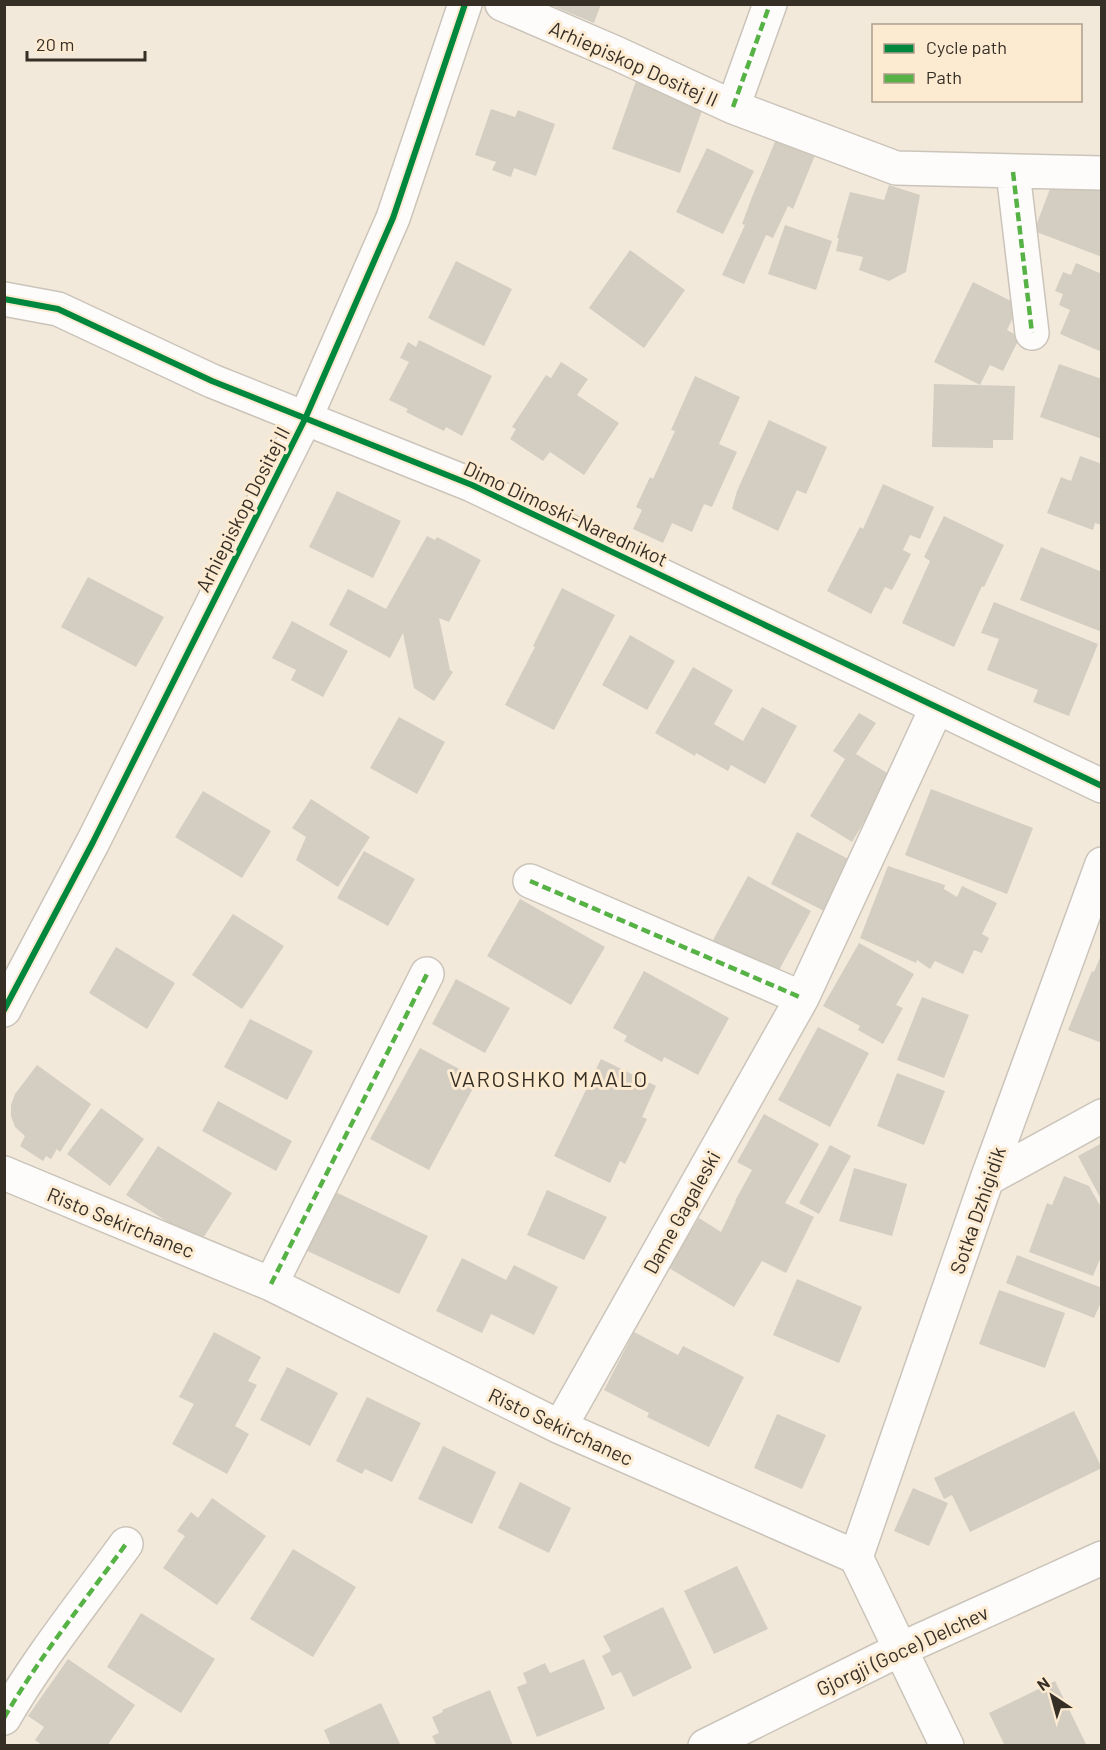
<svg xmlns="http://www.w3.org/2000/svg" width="1106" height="1750" viewBox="0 0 1106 1750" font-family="Barlow,sans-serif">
  <rect width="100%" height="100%" fill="#f2e9db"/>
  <path fill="#d4cdc2" d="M548,4H601L594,23Z
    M636,81L704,105L680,173L612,149Z
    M491,109L515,117L518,110L555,124L536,176L514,168L511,177L492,170L496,162L475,155Z
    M779,132L818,148L793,209L788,206L773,238L766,235L744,284L722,275L745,225L742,224L752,197Z
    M707,148L754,171L723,234L676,212Z
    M1079,180L1102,188V257L1034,231L1053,181L1076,189Z
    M889,185L920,195L906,272L889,281L859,270L863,257L836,251L839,238H837L850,192L884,200Z
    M785,225L832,241L816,290L768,274Z
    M630,250L685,290L644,348L589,308Z
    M456,261L512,289L484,346L428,318Z
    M1076,263L1102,274V352L1060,334L1070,310L1059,305L1063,294L1055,291L1063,272L1071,275Z
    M973,282L1019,305L1007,330L1020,337L1003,371L990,365L980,385L934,362Z
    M419,340L492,376L462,436L446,427L444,431L406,412L408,409L389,400L409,362L400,358L408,342L416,347Z
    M561,362L588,379L577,395L619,423L584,475L550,452L543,461L510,439L516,429L512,427L546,375L551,378Z
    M1059,364L1102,379V439L1040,417Z
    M695,376L740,397L719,444L737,452L712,507L704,504L692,532L672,523L663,543L633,529L642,510L636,507L650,477L653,479L675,431L671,430Z
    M934,384L1015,386L1013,440H993V448L932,447Z
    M769,420L827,447L806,494L797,490L778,531L732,509L737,491Z
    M1080,456L1102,464V525L1095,523L1093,530L1047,513L1061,477L1071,481Z
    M883,484L934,507L920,539L910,535L903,550L911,554L892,590L885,587L871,614L827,591L860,527L863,529Z
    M337,491L401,521L373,578L309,547Z
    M944,516L1004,545L984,587L982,586L954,647L902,623L930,561L924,557Z
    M427,536L435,540L437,537L481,560L449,622L439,618L450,670L453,672L434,701L414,688L403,633L390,658L329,625L348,589L386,609Z
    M1041,547L1102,572V632L1020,600Z
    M88,577L164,617L136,667L61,627Z
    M562,588L615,615L554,730L505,705L535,647L533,646Z
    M994,602L1098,644L1069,716L1033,702L1038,690L987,670L999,639L981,633Z
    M292,621L348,651L323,697L291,680L296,670L272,658Z
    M630,635L675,661L647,710L602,685Z
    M693,667L733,690L714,724L743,741L762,707L797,726L765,784L731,765L728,771L696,753L695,756L655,733Z
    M859,713L876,723L856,754L892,776L852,842L810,816L845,759L833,751Z
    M399,717L445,742L417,794L370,768Z
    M931,789L1033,828L1007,894L905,855Z
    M203,791L271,831L242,878L175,837Z
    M311,799L370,837L338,887L296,860L306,837L292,828Z
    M797,832L858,864L832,915L771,884Z
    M364,851L415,879L388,926L337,898Z
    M888,866L945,885L944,889L957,897L962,886L997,903L982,934L989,938L982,953L974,950L963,974L935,961L930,969L917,960L916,963L860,938Z
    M748,876L811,911L777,974L720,948L722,945L713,940Z
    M520,899L605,947L571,1005L487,956Z
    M233,914L284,946L242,1009L192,975Z
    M859,943L914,974L896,1005L903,1008L883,1044L858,1030L860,1026L823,1006Z
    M116,947L175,983L147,1029L89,993Z
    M1101,955H1102V1043L1068,1030L1092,971L1094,972Z
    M644,971L729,1018L698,1075L664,1057L662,1062L624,1041L627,1036L613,1028Z
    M456,979L510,1008L485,1053L432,1024Z
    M922,997L969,1015L944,1078L897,1060Z
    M250,1019L313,1051L287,1100L224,1067Z
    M818,1027L869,1053L830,1127L778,1100Z
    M420,1048L478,1079L429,1170L370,1139Z
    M601,1059L656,1086L642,1117L647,1119L625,1164L620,1161L610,1183L554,1156Z
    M37,1065L91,1104L60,1152L57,1149L51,1159L46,1156L43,1161L20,1146L25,1136L15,1127L11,1116V1105L15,1094Z
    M897,1073L945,1091L924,1145L877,1126Z
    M218,1101L292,1141L276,1171L202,1131Z
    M101,1108L144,1139L110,1186L67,1154Z
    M764,1114L819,1144L785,1203L814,1217L786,1273L762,1261L734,1307L669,1268L699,1218L721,1232L736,1201H735L752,1170L737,1162Z
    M1102,1143V1201L1078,1156Z
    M830,1145L851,1156L819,1214L799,1203Z
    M158,1146L232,1193L200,1243L126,1195Z
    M854,1168L907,1184L892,1236L839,1221Z
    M1064,1176L1089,1186L1102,1209V1254L1093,1276L1029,1252L1047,1203L1052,1205Z
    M327,1188L428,1236L399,1294L299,1247Z
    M547,1190L607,1217L584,1260L527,1235Z
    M1017,1255L1102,1288V1300L1094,1318L1006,1283Z
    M462,1258L506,1280L514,1265L558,1287L534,1335L491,1314L482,1333L436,1311Z
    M797,1279L862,1307L839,1363L773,1335Z
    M999,1290L1065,1313L1045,1368L979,1344Z
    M214,1332L261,1357L248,1381L257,1385L235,1426L249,1434L227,1474L172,1444L194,1404L179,1397Z
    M634,1332L678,1355L683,1346L744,1377L709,1447L647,1417L649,1413L604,1390Z
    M287,1367L338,1393L310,1446L260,1420Z
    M367,1397L421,1423L392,1482L365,1469L362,1474L336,1461Z
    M1074,1411L1102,1468L970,1532L952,1495L944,1499L934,1478Z
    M777,1414L826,1435L802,1489L754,1468Z
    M443,1446L496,1472L472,1524L418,1499Z
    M520,1482L571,1508L549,1553L498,1528Z
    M913,1488L948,1503L929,1546L894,1531Z
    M212,1498L266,1536L217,1605L163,1568L185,1536L177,1531L191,1512L198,1518Z
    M293,1549L356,1587L313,1657L250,1619Z
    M737,1566L768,1629L714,1654L684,1591Z
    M663,1607L692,1668L633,1697L621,1672L612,1676L602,1656L611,1651L603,1636Z
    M141,1613L215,1659L181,1713L107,1667Z
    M68,1659L135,1705L107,1746H43L35,1740L44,1727L28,1716Z
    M584,1659L605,1709L537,1737L517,1687L527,1683L523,1673L545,1663L550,1673Z
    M1055,1681L1087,1746H1005L989,1713Z
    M490,1690L513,1746H437L432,1736L439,1733L432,1717L443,1712L442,1710Z
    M381,1703L401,1746H331L324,1730Z"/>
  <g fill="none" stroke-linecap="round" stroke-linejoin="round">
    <defs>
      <path id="street" d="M502,4L618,54L733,107L896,168L1102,173
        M733,107L770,4
        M1013,172L1032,333
        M4,299L58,309L212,381L472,485L1102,786
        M530,881L802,998
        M4,1010L93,842L305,419L393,218L465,4
        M4,1173L271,1284L560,1427L856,1557
        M987,1179L1102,1116
        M271,1284L427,974
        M560,1427L802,998L937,707
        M856,1557L987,1179L1102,864
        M856,1557L947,1746
        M4,1718C40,1656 84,1602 126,1544"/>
      <path id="secondary" d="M705,1746L901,1649L1102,1558"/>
    </defs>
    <use href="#street" stroke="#cbc4ba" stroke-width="36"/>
    <use href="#secondary" stroke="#cbc4ba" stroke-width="36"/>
    <use href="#street" stroke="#fdfcfa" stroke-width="33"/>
    <use href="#secondary" stroke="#fdfcfa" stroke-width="33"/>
    <path stroke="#56b245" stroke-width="4.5" stroke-dasharray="9 4.5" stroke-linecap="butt" d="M733,107L770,4
      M1013,172L1032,333
      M530,881L802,998
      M271,1284L427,974
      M4,1718C40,1656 84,1602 126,1544"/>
    <defs>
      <path id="cycleway" d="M4,299L58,309L212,381L472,485L1102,786
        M4,1010L93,842L305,419L393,218L465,4"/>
    </defs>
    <use href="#cycleway" stroke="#fcead1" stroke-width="10"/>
    <use href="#cycleway" stroke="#00873e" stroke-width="6"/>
  </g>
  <g text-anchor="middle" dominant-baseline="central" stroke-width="6" stroke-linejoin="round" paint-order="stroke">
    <g font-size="20" fill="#362f26" stroke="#fcead1">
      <text transform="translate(634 63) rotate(24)">Arhiepiskop Dositej II</text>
      <text transform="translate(242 509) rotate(-63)">Arhiepiskop Dositej II</text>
      <text transform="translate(566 513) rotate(25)">Dimo Dimoski-Narednikot</text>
      <text transform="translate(977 1210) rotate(-71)">Sotka Dzhigidik</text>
      <text transform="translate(681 1212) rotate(-61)">Dame Gagaleski</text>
      <text transform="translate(121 1222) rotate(22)">Risto Sekirchanec</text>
      <text transform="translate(561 1426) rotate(25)">Risto Sekirchanec</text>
      <text transform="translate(902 1650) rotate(-25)">Gjorgji (Goce) Delchev</text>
    </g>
    <g font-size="22" letter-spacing="1.5" fill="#362f26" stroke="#fcead1">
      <text x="549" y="1078">VAROSHKO MAALO</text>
    </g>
  </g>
  <rect width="1106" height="1750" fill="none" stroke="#362f26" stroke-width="12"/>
  <rect x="872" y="24" width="210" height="78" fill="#fcead1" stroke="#ad9f8d" stroke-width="1.5"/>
  <rect x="884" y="44" width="30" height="9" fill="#00873e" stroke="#ad9f8d" stroke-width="1.5"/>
  <text x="926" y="54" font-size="18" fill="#362f26">Cycle path</text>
  <rect x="884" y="74" width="30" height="9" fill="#56b245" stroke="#ad9f8d" stroke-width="1.5"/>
  <text x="926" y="84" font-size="18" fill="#362f26">Path</text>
  <g transform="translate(1052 1696) rotate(324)" stroke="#fcead1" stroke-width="4.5" paint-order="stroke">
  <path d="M0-4.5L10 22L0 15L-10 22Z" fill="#362f26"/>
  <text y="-9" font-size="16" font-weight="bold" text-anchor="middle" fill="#362f26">N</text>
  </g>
  <path d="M27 51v9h118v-9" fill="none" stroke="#362f26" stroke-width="3"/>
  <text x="36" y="51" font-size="18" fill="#362f26" stroke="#fcead1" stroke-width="4.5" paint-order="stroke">20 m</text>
</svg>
